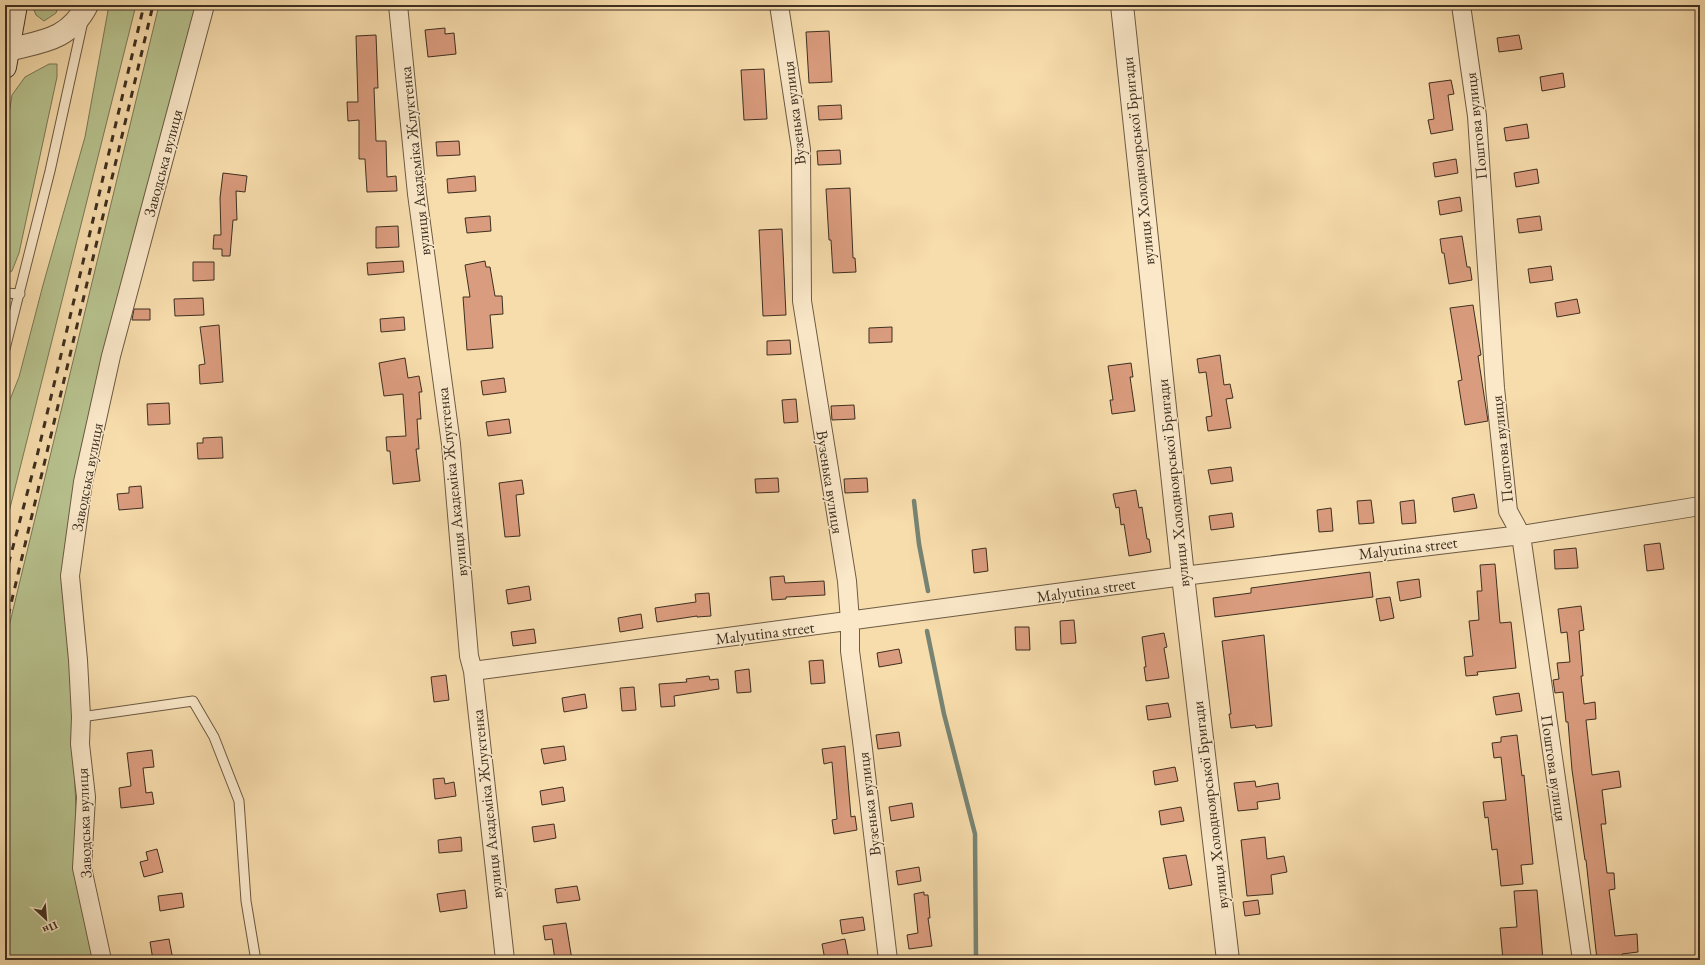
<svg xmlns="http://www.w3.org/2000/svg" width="1705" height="965" viewBox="0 0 1705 965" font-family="'EB Garamond',serif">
  <rect width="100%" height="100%" fill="#f7dcac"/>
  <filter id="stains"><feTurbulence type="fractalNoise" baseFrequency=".005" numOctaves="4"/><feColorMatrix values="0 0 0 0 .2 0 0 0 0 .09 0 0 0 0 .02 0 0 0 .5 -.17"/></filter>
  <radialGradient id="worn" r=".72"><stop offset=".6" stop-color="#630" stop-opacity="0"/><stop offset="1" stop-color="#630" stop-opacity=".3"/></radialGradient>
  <path fill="#b7c28e" stroke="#7a7857" d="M32,5H59L56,13L44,21L36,15Z
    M109,5H136L5,528V412L19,377L43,285L85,137Z
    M159,5H204L66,575L79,880L96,960H5V643Z
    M49,64H57V77L19,253L12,271L5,275V139L12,95L25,77Z"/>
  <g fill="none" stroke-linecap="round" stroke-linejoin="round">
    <path stroke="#778473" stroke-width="4.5" d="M914,501L919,544L928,591
      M927,631L944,714L975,834L976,960"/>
  </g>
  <path fill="#da9c7e" stroke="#3e2f20" d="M445,28V34L454,33L456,54L428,57L425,30Z
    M829,31L832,82L809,83L806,32Z
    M376,35L378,88H374L376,141H386L387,177L396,176L397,191L367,192L365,159H359V120L348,121L347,102H358L356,36Z
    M1519,35L1522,49L1499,52L1497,38Z
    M764,69L767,119L744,120L741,70Z
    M1563,73L1565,87L1542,91L1540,77Z
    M1451,80L1454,94L1448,95L1453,130L1431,134L1428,120L1434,119L1429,83Z
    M841,105L842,119L819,120L818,106Z
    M1527,124L1529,138L1506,141L1504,128Z
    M459,141L460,155L437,156L436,142Z
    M840,150L841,164L818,165L817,151Z
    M1456,159L1458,173L1435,177L1433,163Z
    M1537,169L1539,183L1516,187L1514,173Z
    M223,173L247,176L245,192L236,191L237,220H233L230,256H222V249H213L214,235H221L220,198Z
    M475,176L476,191L448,193L447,179Z
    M850,188L853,258H855L856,272L833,273L831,240H829L826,189Z
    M1460,197L1462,211L1440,215L1438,201Z
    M490,216L491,231L467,233L465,218Z
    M1540,216L1542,230L1519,233L1517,219Z
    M398,226L399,247L376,248V227Z
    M782,229L786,315L763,316L759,230Z
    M1462,236L1467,267H1470L1472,280L1449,284L1444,253H1442L1440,239Z
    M403,261L404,272L368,275L367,263Z
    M485,261L486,267H490L495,296H502L503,314L490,315L493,348L467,350L463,297H470L465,265Z
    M193,262H214V280L193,281Z
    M1551,266L1553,280L1530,283L1528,269Z
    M203,298L204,315L175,316L174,299Z
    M1577,299L1580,313L1557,317L1555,303Z
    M1473,305L1481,355L1478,356L1488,421L1465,425L1458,381L1462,380L1450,308Z
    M134,309H150V320H132Z
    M404,317L405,330L381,332L380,319Z
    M219,325L223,382L200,384L199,365L205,364L200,327Z
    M892,327V342L869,343V328Z
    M790,340L791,354L767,355V341Z
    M1220,355L1224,385L1230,384L1233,398L1226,399L1231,428L1208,431L1206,417L1212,416L1206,372L1199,373L1197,359Z
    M405,358L408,378L419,376L422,392H419L421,419H417L419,449H416L420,481L393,484L390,451H387L386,437L406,436L403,394L384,396L379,363Z
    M1131,363L1133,377H1130L1135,411L1112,414L1110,400H1113L1108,366Z
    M504,378L506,392L483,395L481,381Z
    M796,399L798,422L784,423L782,400Z
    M169,403L170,424L148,425L147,404Z
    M854,405L855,419L832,420L831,406Z
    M509,419L511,433L488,436L486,422Z
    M222,437L223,458L198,459L197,443H203V438Z
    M1231,467L1233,481L1211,484L1208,470Z
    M778,478L779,492L756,493L755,479Z
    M867,478L868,492L845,493L844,479Z
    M522,480L524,494L516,495L520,536L505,537L499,483Z
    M141,486L143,508L119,510L117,494L129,493V487Z
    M1136,490L1139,508L1142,507L1147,539H1149L1151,552L1129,556L1124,524L1121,525L1119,507L1116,508L1113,494Z
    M1474,494L1477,508L1454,512L1452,498Z
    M1371,500L1374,523L1359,524L1357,501Z
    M1414,500L1416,523L1402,524L1400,502Z
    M1331,508L1333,531L1319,532L1317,510Z
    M1232,513L1234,527L1211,530L1209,516Z
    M1660,543L1664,569L1647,571L1644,545Z
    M986,548L988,571L974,573L972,550Z
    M1576,548L1578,568L1555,569L1554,550Z
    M1495,564L1500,623L1511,622L1516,668L1477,672L1478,675L1466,676L1464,657L1473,656L1469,621L1479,620L1477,591H1482L1480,565Z
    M1370,572L1373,597L1215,617L1213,598L1251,593V588Z
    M784,576L785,583L824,581L825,595L786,597V599L772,600L770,577Z
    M1419,579L1421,597L1400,601L1397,582Z
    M529,586L531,600L508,604L506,590Z
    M709,593L711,616L697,617V616L657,622L655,608L696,602L695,594Z
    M1390,597L1394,618L1380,621L1376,599Z
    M1581,606L1584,630L1579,631L1583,676H1581L1584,704L1595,702L1596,719L1586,720L1592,775L1619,771L1621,787L1602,790L1606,824H1601L1607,873H1614L1615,889L1609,890L1615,936L1637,934L1638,952L1622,954V959L1597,960L1586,860H1585L1572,770L1568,722H1566L1563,692L1555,693L1553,680L1559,679L1557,663L1570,662L1567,632L1561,633L1558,609Z
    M641,614L643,628L620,632L618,618Z
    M1074,620L1076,643L1061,644L1060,621Z
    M1015,627H1029L1030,650H1016Z
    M534,629L536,643L513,646L511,632Z
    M1164,633L1167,647L1164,648L1169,678L1146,681L1144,667H1146L1142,637Z
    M1264,635L1272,726L1256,728L1255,725L1231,728L1229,714H1231L1222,641Z
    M899,649L902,663L879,667L877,653Z
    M823,660L825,683L811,684L809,661Z
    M749,669L751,692L737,693L735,671Z
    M446,675L449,700L434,702L431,677Z
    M709,676L710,680L718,679L719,689L674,696L675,706L661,707L659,684L687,682L686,679Z
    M634,687L636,710L622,711L620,688Z
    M1519,693L1522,711L1496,715L1493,697Z
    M585,694L587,708L564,712L562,698Z
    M1168,703L1171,717L1148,720L1146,706Z
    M899,732L901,746L878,749L876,735Z
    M1517,735L1522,776L1524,775L1533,864L1521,865L1523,884L1501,886L1497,849L1492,850L1488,817L1485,818L1483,802L1506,800L1501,757L1494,758L1492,743L1501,742V737Z
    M564,746L566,760L544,764L541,749Z
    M845,746L851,817L855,816L857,830L834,834L832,820L837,819L832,762L824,764L822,749Z
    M152,750L154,767L143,768L146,793L152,792L154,804L121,808L119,788L131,786L127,753Z
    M1175,767L1178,781L1155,785L1153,771Z
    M444,778L445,784L454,782L456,796L435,799L433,779Z
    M1255,781L1256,787L1278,783L1280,799L1257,802L1258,809L1238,811L1234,783Z
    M563,787L565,801L542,805L540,791Z
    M912,803L914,817L891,821L889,807Z
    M1181,807L1184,821L1161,825L1159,811Z
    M554,824L556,838L534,842L532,827Z
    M461,837L462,851L439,853L438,840Z
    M1265,837L1267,859L1284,856L1287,872L1271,875L1273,894L1247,896L1241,840Z
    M157,849L163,872L144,877L140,862L148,860L146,852Z
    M1186,855L1192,885L1169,889L1163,858Z
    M919,867L921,881L898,885L896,871Z
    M577,886L580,900L557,903L555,889Z
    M465,890L467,908L440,912L437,894Z
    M1537,890L1543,960H1503L1500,928L1517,927L1514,891Z
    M924,892V895H928L930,918H928L932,946L909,949L907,935L918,933L914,894Z
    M182,893L184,907L160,911L158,896Z
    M1258,900L1260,914L1245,916L1243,902Z
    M863,917L865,930L842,934L840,920Z
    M566,923L572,960H555L552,939L545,940L543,926Z
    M169,939L173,960H153L150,942Z
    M845,939L849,960H825L822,944Z"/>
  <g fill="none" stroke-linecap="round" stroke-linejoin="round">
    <defs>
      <path id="service" d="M5,293L20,294
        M5,349L50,171L83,21
        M81,717L193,701L214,737L239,801L246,901L255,955"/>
      <path id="minor" d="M398,5L417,194L451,444L469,656L473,671L505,960
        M779,5L801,149L802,301L847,581L850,621V651L862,741L888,960
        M1461,5L1477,116L1495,388L1508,511L1521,535L1582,960
        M473,671L1183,576L1521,535L1700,506
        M102,960L82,868L86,797L80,744L81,717L78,660L70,576L83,482L111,356L205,5"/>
      <path id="tertiary" d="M1122,5L1183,576L1228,960
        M8,50C43,41 69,40 87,5"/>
      <path id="secondary" d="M5,67L16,5"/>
    </defs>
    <use href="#service" stroke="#6c5a43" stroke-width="11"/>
    <use href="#minor" stroke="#6c5a43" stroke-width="20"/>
    <use href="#tertiary" stroke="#6c5a43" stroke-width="24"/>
    <use href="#secondary" stroke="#3e2f20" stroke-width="24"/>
    <use href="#service" stroke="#fae8c9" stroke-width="9"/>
    <use href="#minor" stroke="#fae8c9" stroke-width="18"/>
    <use href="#tertiary" stroke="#fae8c9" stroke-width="22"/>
    <use href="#secondary" stroke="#fae8c9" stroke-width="22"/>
    <path stroke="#3e2f20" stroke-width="3" stroke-dasharray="7 7" stroke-linecap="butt" d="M5,577L37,456L144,5
      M5,629L153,5"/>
  </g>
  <g text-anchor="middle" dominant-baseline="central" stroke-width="3" stroke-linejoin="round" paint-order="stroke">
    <g font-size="16" fill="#3e2f20" stroke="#fae8c9">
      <text transform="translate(794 113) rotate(-97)">Вузенька вулиця</text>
      <text transform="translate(1476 126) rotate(-96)">Поштова вулиця</text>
      <text transform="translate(415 161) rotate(-96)">вулиця Академіка Жлуктенка</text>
      <text transform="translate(1138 161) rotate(-96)">вулиця Холодноярської Бригади</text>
      <text transform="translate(163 163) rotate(-75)">Заводська вулиця</text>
      <text transform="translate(1502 449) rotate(-96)">Поштова вулиця</text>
      <text transform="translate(87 477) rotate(-79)">Заводська вулиця</text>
      <text transform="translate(452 482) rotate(-96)">вулиця Академіка Жлуктенка</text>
      <text transform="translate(830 482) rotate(81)">Вузенька вулиця</text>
      <text transform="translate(1173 483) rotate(-96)">вулиця Холодноярської Бригади</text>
      <text transform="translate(1408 548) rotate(-7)">Malyutina street</text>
      <text transform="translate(1086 590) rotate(-8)">Malyutina street</text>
      <text transform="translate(765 633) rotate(-7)">Malyutina street</text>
      <text transform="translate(1554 768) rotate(82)">Поштова вулиця</text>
      <text transform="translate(487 804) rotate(-96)">вулиця Академіка Жлуктенка</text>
      <text transform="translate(869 804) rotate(-97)">Вузенька вулиця</text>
      <text transform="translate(1210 805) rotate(-97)">вулиця Холодноярської Бригади</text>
      <text transform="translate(84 823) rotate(-92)">Заводська вулиця</text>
    </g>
  </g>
  <rect width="1705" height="965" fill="none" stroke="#f7dcac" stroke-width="20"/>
  <rect x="6" y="6" width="1693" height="953" fill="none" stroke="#3e2f20" stroke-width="2"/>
  <rect x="10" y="10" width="1685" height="945" fill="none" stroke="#3e2f20"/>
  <g transform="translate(46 919) rotate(154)" stroke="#fae8c9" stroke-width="3" paint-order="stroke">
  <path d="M0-3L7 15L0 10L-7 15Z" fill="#3e2f20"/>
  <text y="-6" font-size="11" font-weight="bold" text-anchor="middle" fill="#3e2f20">Пн</text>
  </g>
  <rect width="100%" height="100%" filter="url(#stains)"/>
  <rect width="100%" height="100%" fill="url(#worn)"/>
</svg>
